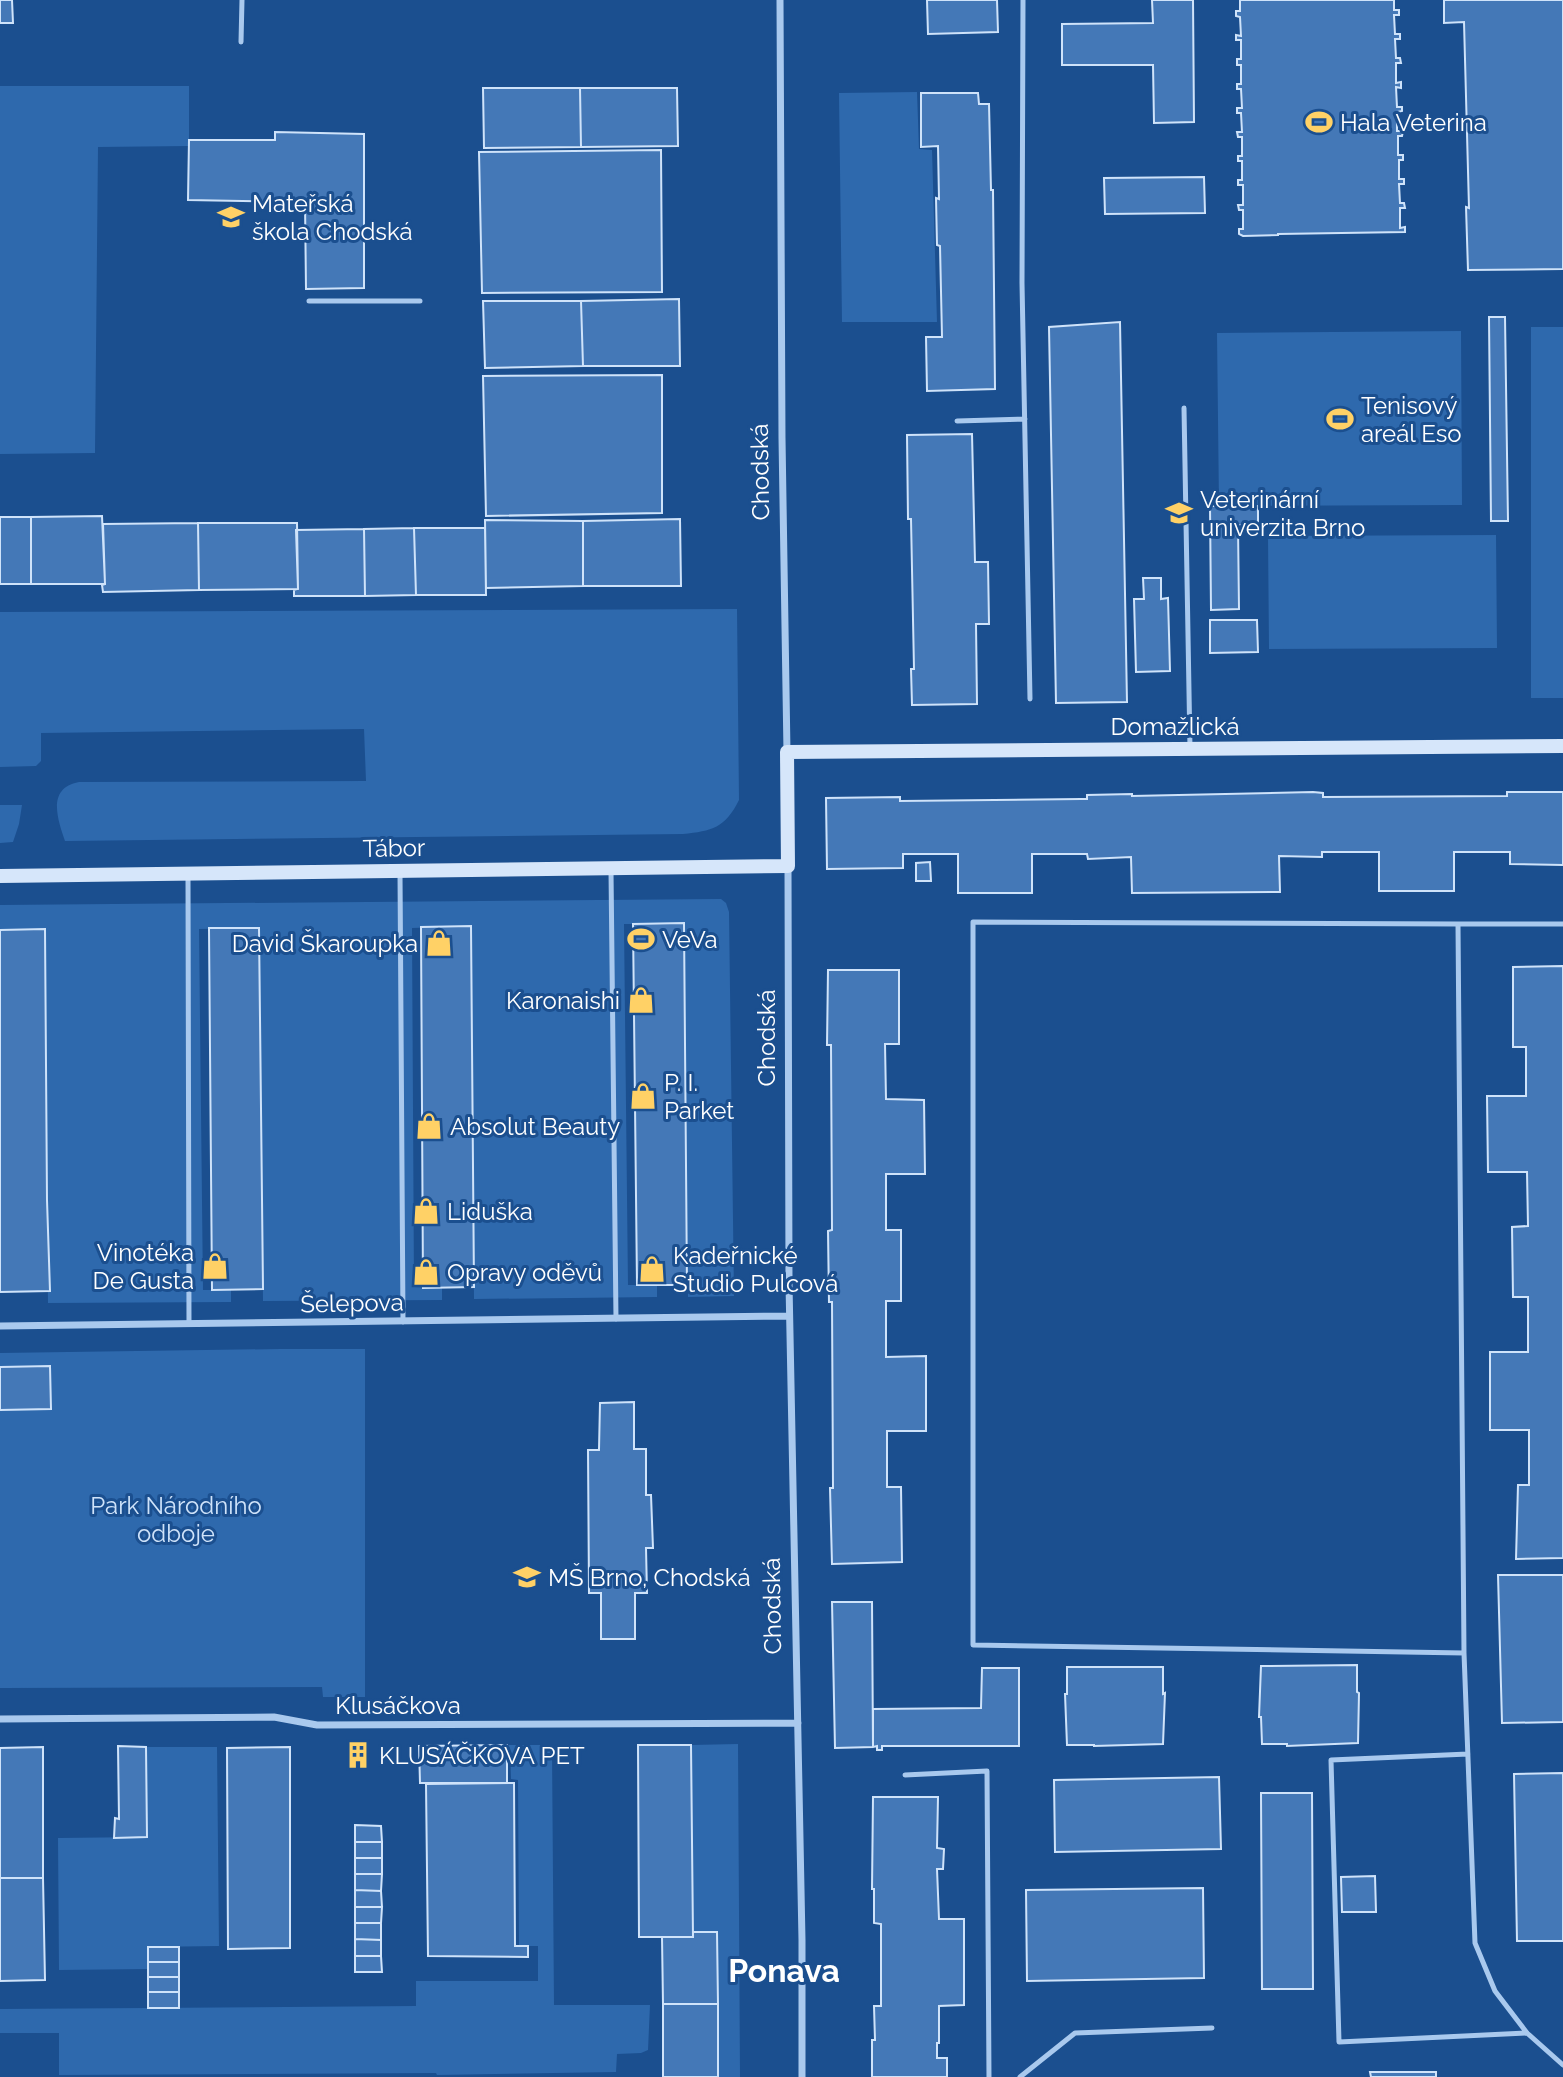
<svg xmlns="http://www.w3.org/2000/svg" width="1563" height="2077" viewBox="0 0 1563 2077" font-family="Raleway,sans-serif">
  <rect width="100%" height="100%" fill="#1b4f8f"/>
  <path fill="#2e69ad" d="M0,86H189V146L98,147L95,453L0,454Z
    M917,92L919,149L932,150L937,322H842L839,93Z
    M1531,327H1563V698H1531Z
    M1461,331L1462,505L1219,506L1217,333Z
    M1496,535L1497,648L1269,649L1268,536Z
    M737,609L739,800C725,828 712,831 683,834L65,841C57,818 47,788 79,782L366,781L364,729L41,733V761L36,766L0,767V612Z
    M0,805H22L19,824L13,842L0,843Z
    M721,899L726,903L729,912L734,1296L688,1297L684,924H624L628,1285H657V1297L474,1299L470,926L412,928L414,1287L442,1288V1300L263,1301L259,928L199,929L203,1290H231V1302L48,1303L44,929L0,930V905Z
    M281,1349H365V1697H323L322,1687L0,1688V1353Z
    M738,1744L740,2077H718L717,1932H693L691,1745Z
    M507,1745H554L552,1748L554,2005H650L648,2050L641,2053L617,2054L616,2072L437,2075L436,2073L59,2075V2033H0V2009L416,2006V1981H538V1946H519L518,1780L511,1779L510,1748Z
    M146,1747H217L219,1946L148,1947V1969L59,1970L58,1838L147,1837Z"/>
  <path fill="#4478b7" stroke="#cfe3fa" stroke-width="2" d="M0,0H12L13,23H0Z
    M927,0H997L998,32L928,34Z
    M1152,0H1193L1194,122L1154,123L1153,65H1062V24L1153,23Z
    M1240,0H1394V10H1399V15H1394L1395,34H1400V39H1395L1396,58H1400L1401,63H1396V83L1401,82V88L1396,87L1397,107H1402V111L1397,112V131H1403L1402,136H1398V155H1403V160H1399V179H1404V184H1399L1400,203H1404L1405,208H1400V228L1405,227V232L1278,234V235L1243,236L1239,234V229H1243V210H1239L1238,205H1243V185H1238V180H1242V161H1238V156H1242V137H1238L1237,132H1242L1241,113H1237V108H1242L1241,89H1237V84H1241V65H1237V59H1241V40H1236V35L1241,36L1240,17L1236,16V11H1240Z
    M1444,0H1563V269L1468,270L1466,207L1469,208L1464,22L1444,23Z
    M483,88H580L581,147L484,148Z
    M580,88H677L678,146L581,147Z
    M921,93H978L979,104H989L991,190H993L995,389L927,391L926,337H942L940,246L937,245L936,198L939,199L938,146L921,147Z
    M275,132L364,134V288L306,289L305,202L188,200L189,140H275Z
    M661,150L662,292L482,293L479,152Z
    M1204,177L1205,213L1105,214L1104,178Z
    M679,299L680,366H583L581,301Z
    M483,301H581L583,366L485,368Z
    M1489,317H1505L1508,521H1491Z
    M1120,322L1127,702L1056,703L1049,327Z
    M662,375V513L486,516L483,376Z
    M972,434L975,562H988L989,624H976L977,704L912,705L911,669H914L911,519H908L907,435Z
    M1210,506H1258V525H1238L1239,609L1211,610Z
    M102,516L105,584H31V517Z
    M0,517H31V584H0Z
    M680,519L681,586H583V521Z
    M485,520L583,521V586L486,588Z
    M198,523L199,590L103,592L102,585L105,584L103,524Z
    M198,523H297L298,589L199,590Z
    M414,528H485L486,595H416Z
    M414,528L416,595L365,596L364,529Z
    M364,529L365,596H294V590L298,589L296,530Z
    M1143,578H1161V599L1168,598L1170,671L1136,672L1134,599H1144Z
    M1210,620H1257L1258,652L1210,653Z
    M1313,792L1323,793V797L1507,796V792H1563V865L1510,864V852H1454V891H1379V852H1322V857L1279,856L1280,892L1132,893L1131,857L1088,859L1087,854H1032V893H958V854H903V868L827,869L826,798L900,797V801L1081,799H1087V795L1132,794V796Z
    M930,862L931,881H916V863Z
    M684,923L687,1285H637L633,924Z
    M471,926L474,1287L423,1288L421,927Z
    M209,928H259L263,1289L212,1290Z
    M45,929L47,1200L50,1291L0,1292V930Z
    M1563,966V1558L1516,1559L1518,1485H1529V1430H1490V1352H1528V1297H1513L1512,1227L1528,1226L1527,1172H1488L1487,1096H1526V1047H1513V967Z
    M828,970H899V1044H885L886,1099L924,1100L925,1174H886V1230H901V1301H886V1357L926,1356V1431H887V1487H901L902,1562L832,1564L830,1488H833L832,1302H829L828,1231L832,1230L831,1045H827Z
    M50,1366L51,1409L0,1410V1367Z
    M634,1402V1449H646V1495H651L653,1548H646L647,1593H635V1639H601V1593H589L588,1450H599L600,1403Z
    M1498,1575H1563V1722L1502,1723Z
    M832,1602H872L873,1747L835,1748Z
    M1357,1665V1692L1359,1693L1358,1743L1287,1746V1744H1262L1261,1717H1259L1261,1666Z
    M1067,1667H1163V1694L1165,1693L1163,1744L1094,1746V1745H1067L1065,1694H1067Z
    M982,1668H1019V1746H882V1750H877V1746L873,1747V1709L981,1708Z
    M507,1745V1783H420L419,1746Z
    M638,1745H691L693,1937H639Z
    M118,1746L146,1747L147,1837L114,1838L115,1818L119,1819Z
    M43,1747V1878H0V1748Z
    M290,1747V1948L228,1949L227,1748Z
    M349,1749H366V1761H349Z
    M1563,1773V1941H1517L1514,1774Z
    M1219,1777L1221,1849L1055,1852L1054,1780Z
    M514,1783L515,1946H528V1957L428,1956L426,1784Z
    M1261,1793H1312L1313,1989H1262Z
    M873,1797H938L937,1848L944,1849L943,1869H937L939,1919H964V2005L939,2006V2043H937V2058H947V2077H872V2040H875L874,2006H881V1924L874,1923V1889H872Z
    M355,1825L381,1826L382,1842H355Z
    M355,1842H382V1858H355Z
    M355,1858H382V1874H355Z
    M355,1874H382L381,1891L355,1890Z
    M1375,1876L1376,1912H1342L1341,1877Z
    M0,1878H43L45,1980L0,1981Z
    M1203,1888L1204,1978L1027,1981L1026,1890Z
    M355,1890L381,1891L382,1907H355Z
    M355,1907H382L381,1923H355Z
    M355,1923H381V1940L355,1939Z
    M693,1932H717L718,2004H663L662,1937H693Z
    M355,1939L381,1940V1956H355Z
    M148,1947H179V1962H148Z
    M355,1956H381L382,1972H355Z
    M148,1962H179V1977H148Z
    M148,1977H179V1992H148Z
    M148,1992H179V2008H148Z
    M663,2004H718V2077H663Z
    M1370,2072H1436V2077H1371Z"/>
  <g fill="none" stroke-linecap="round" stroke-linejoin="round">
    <path stroke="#a9c9ee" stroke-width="5" d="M1023,0L1022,283L1030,699
      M241,42L242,0
      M309,301H420
      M1184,408L1190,748
      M957,421L1025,419
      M611,871L616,1319
      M400,873L403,1322
      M188,876L189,1323
      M1458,924H1563
      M1464,1653L973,1645V922L1458,924L1464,1653L1475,1943L1495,1991L1527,2033L1563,2065
      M1468,1754L1331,1760L1339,2042L1527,2033
      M905,1775L987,1771L989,2077
      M1020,2077L1075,2033L1212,2028"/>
    <path stroke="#a9c9ee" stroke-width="7" d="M780,0L782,438L787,752
      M788,866L789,1284L802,1940V2077
      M0,1326L789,1316
      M0,1719L274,1717L317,1725L798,1723"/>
    <path stroke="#d6e6fa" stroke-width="14" d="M0,876L788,866L787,752L1563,746"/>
  </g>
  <defs>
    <symbol id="stadium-bare" viewBox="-9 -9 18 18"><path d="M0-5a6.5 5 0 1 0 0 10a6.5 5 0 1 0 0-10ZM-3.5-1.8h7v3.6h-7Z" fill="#ffd166" stroke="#1b4f8f" stroke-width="2.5" paint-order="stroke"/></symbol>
    <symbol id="school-bare" viewBox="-9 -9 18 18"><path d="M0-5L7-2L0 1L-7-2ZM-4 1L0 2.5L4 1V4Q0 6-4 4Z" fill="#ffd166" stroke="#1b4f8f" stroke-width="2.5" paint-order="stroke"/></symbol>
    <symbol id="university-bare" viewBox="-9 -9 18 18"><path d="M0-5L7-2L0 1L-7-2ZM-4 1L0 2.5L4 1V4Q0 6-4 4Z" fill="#ffd166" stroke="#1b4f8f" stroke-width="2.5" paint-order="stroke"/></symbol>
    <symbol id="shop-bare" viewBox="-9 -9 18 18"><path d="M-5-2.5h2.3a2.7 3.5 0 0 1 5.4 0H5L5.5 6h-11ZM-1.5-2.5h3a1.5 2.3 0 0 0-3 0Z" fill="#ffd166" stroke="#1b4f8f" stroke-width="2.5" paint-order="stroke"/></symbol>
    <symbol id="building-bare" viewBox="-9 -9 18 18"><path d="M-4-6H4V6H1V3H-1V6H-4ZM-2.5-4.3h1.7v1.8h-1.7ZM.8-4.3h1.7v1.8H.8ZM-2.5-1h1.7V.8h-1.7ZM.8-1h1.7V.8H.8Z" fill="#ffd166" stroke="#1b4f8f" stroke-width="2.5" paint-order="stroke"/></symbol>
  </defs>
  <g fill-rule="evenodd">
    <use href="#stadium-bare" x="1300" y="103" width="38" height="38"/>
    <use href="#school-bare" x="212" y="198" width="38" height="38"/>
    <use href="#stadium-bare" x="1321" y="400" width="38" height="38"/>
    <use href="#university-bare" x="1160" y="494" width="38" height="38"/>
    <use href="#stadium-bare" x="622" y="920" width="38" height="38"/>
    <use href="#shop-bare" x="420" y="924" width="38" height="38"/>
    <use href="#shop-bare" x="622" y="981" width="38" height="38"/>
    <use href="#shop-bare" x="624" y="1077" width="38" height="38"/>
    <use href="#shop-bare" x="410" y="1107" width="38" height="38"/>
    <use href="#shop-bare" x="407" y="1192" width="38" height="38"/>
    <use href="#shop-bare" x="196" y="1247" width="38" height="38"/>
    <use href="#shop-bare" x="633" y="1250" width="38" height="38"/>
    <use href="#shop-bare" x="407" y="1253" width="38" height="38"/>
    <use href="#school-bare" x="508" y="1558" width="38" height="38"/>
    <use href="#building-bare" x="339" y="1736" width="38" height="38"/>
  </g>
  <g text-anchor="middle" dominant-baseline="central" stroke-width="6" stroke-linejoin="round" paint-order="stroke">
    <g font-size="24" fill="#fff" stroke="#1b4f8f" text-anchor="start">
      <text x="1340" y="122">Hala Veterina</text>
      <text x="252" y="203">Mateřská<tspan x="252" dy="28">škola Chodská</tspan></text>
      <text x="1361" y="405">Tenisový<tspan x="1361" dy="28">areál Eso</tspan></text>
      <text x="1200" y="499">Veterinární<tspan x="1200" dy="28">univerzita Brno</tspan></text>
      <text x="662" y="939">VeVa</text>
      <text x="418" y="943" text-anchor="end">David Škaroupka</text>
      <text x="620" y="1000" text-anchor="end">Karonaishi</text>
      <text x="664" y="1082">P. I.<tspan x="664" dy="28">Parket</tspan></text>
      <text x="450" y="1126">Absolut Beauty</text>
      <text x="447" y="1211">Liduška</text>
      <text x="194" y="1252" text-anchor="end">Vinotéka<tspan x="194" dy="28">De Gusta</tspan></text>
      <text x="673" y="1255">Kadeřnické<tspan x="673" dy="28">Studio Pulcová</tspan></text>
      <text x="447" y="1272">Opravy oděvů</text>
      <text x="548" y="1577">MŠ Brno, Chodská</text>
      <text x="379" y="1755">KLUSÁČKOVA PET</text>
    </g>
    <g font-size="24" fill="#fff" stroke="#1b4f8f">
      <text transform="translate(760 472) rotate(-91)">Chodská</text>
      <text x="1175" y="726">Domažlická</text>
      <text transform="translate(394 848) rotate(-1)">Tábor</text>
      <text transform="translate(766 1038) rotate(-90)">Chodská</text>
      <text transform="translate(352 1303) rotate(-1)">Šelepova</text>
      <text transform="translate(772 1606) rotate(-91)">Chodská</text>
      <text x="398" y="1705">Klusáčkova</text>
    </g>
    <g font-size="24" fill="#cfe3fa" stroke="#1b4f8f">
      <text x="176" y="1505">Park Národního<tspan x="176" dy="28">odboje</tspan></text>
    </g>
    <g font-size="32" font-weight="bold" fill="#fff" stroke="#1b4f8f">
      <text x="784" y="1970">Ponava</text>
    </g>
  </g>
</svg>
